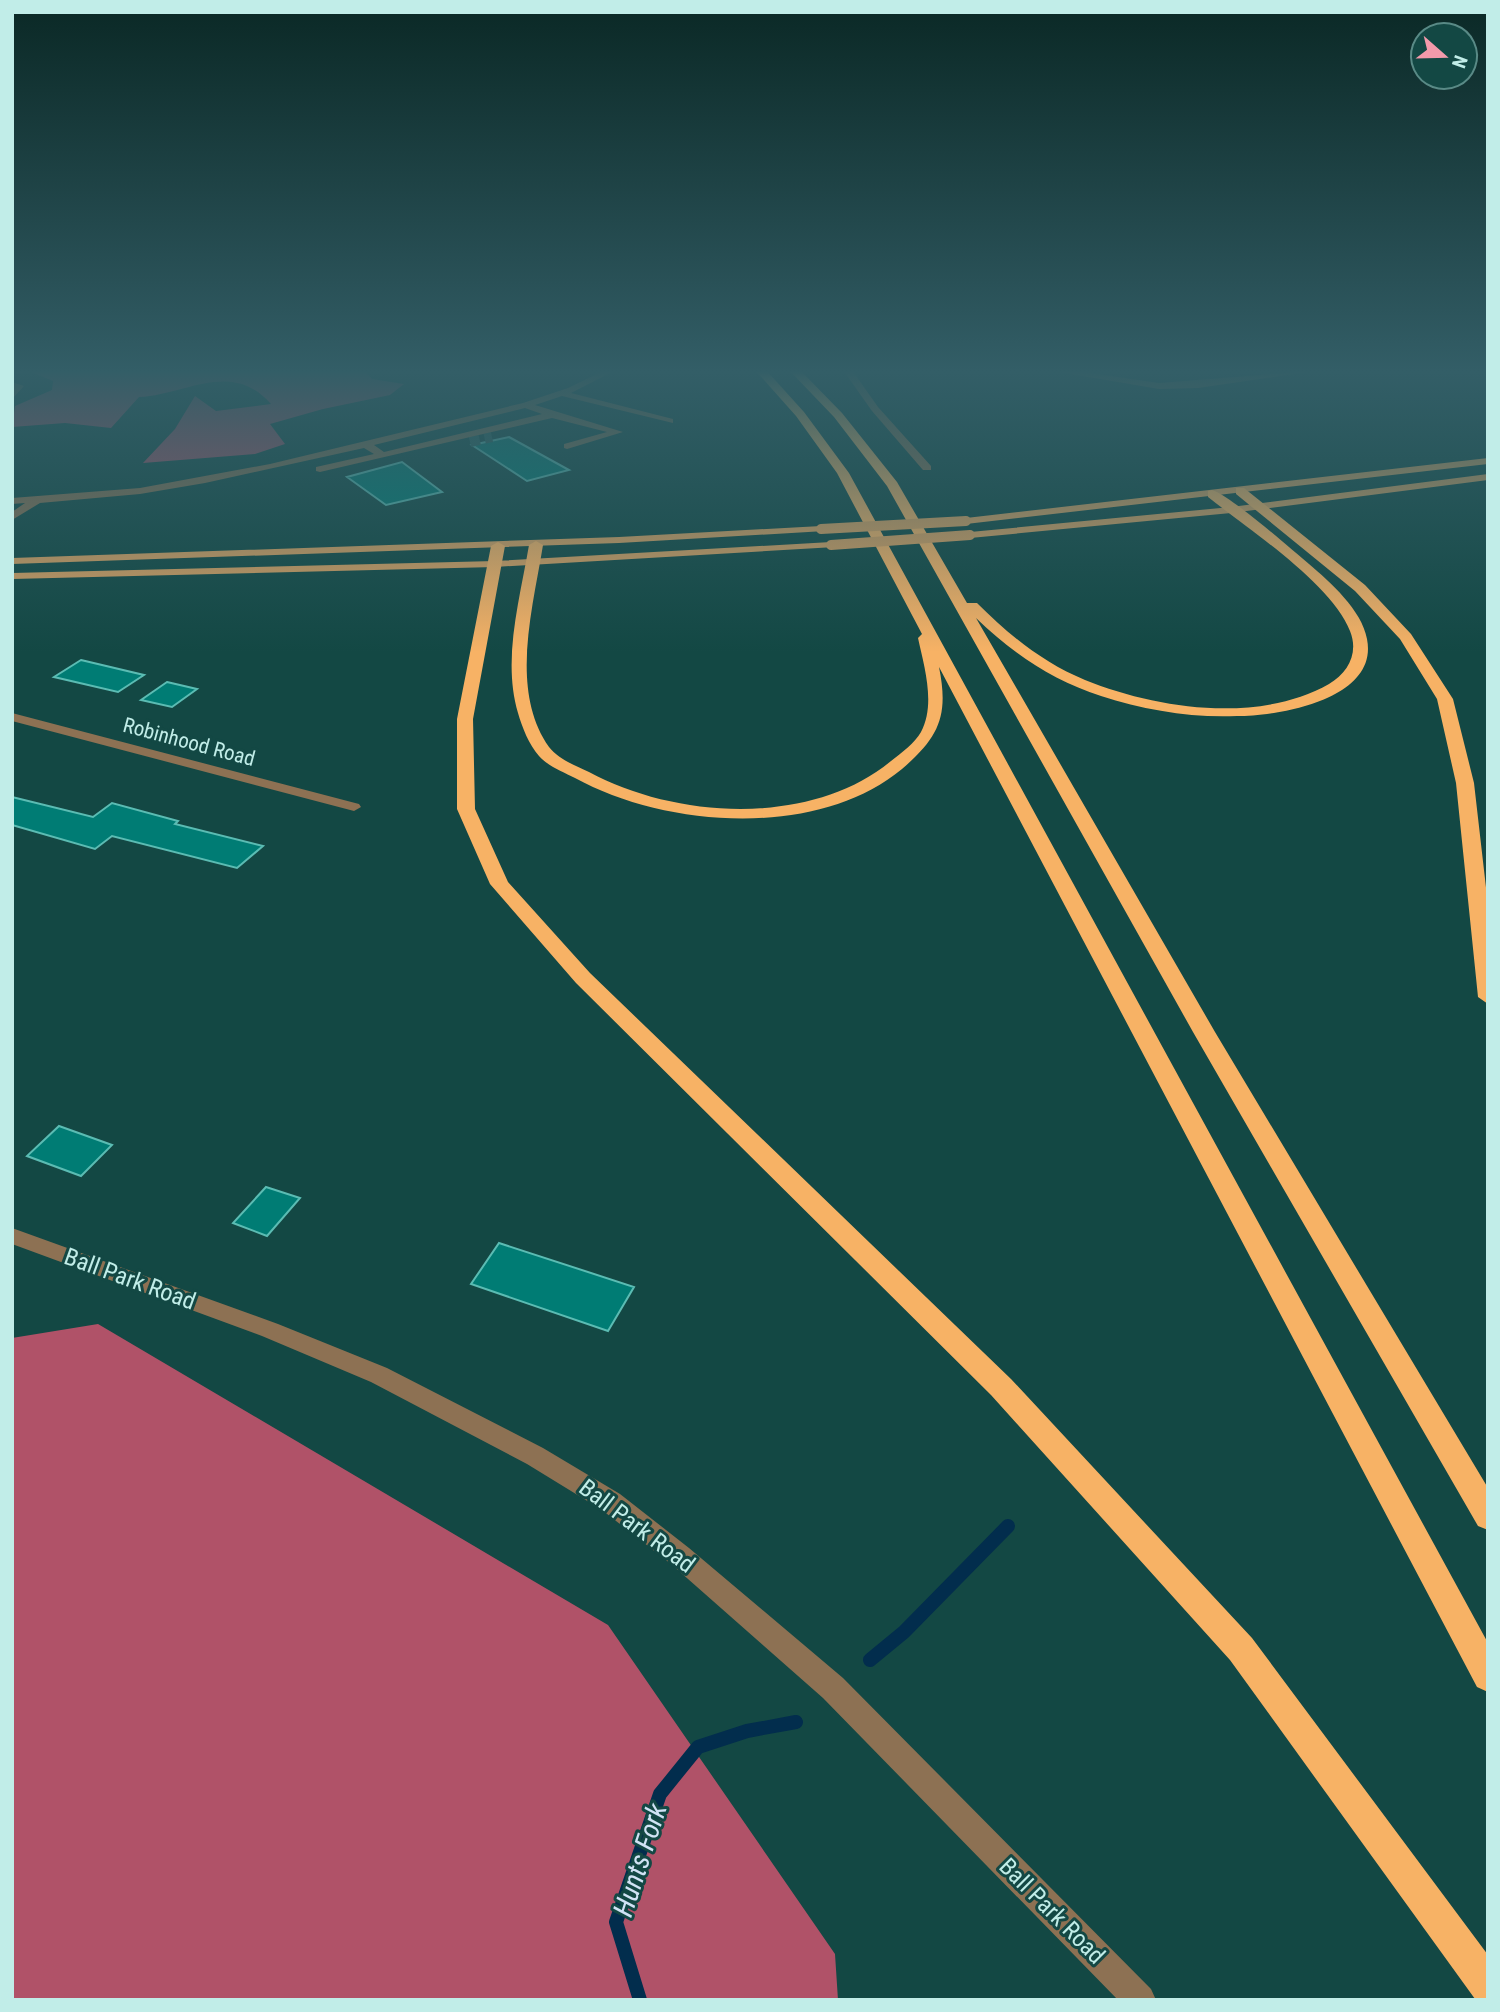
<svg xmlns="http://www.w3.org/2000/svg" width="1500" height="2012" viewBox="0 0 1500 2012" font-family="'Roboto Condensed',sans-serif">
  <rect width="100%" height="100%" fill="#134844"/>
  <path fill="#b05268" d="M12,370H364L372,379L404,384L390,395L323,409L270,424L285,444L255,454L143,463L175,429L195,396L216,411L271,404C231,359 186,395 139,397L111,428L65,423L12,427L15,406L52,390L53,381L31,372L12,373Z
    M98,1324L608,1625L835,1954L838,2000H12V1338Z"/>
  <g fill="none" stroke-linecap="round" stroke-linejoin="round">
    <path stroke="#022d4d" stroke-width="14" d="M870,1660L904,1632L1008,1526
      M640,2000L616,1922L660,1794L698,1747L747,1731L796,1722"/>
  </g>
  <path fill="#007c74" stroke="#5bbcb3" stroke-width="2" d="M509,437L569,470L527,481L472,445Z
    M402,462L442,492L386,505L347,477Z
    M81,660L144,675L118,692L54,677Z
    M167,682L197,689L172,707L141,700Z
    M12,797L93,817L112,803L178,821L175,824L263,846L237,868L112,836L95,849L12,825Z
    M59,1126L112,1145L81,1176L27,1156Z
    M266,1187L300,1198L267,1236L233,1223Z
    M499,1243L634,1287L608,1331L471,1284Z"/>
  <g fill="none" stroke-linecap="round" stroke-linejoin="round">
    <path stroke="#2d615d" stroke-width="10" stroke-dasharray="10 5" stroke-linecap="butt" d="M470,442L492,437"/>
    <path fill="#8d7153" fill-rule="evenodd" d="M605,370H616L571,393L673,419V423L562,396L535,405L623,432L567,449L564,448V444L607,432L552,418L320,472L316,471V467L374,454L364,448L205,483L140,494L40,503L12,520V512L25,503L12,504V498L140,488L270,464L523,403L568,388ZM525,408L542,414L384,452L374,445Z
      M843,370H852L878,407L931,466V470H923L872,411Z
      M1047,370H1070L1159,383L1322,370L1198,388L1159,389Z
      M12,382L24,386L12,399Z
      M12,713L359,804L361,807L354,811L12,721Z
      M12,1228L278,1324L387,1368L543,1448L620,1494L689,1548L843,1678L1151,1989L1156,2000H1118L823,1698L671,1564L602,1510L527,1464L371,1382L262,1336L12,1244Z"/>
    <path fill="#d9a061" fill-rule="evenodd" d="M1488,458V464L966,524L961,521L966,518Z
      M1488,474V480L1231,513L970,538L965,535L970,532L1231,507Z
      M821,526L826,529L825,531L619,543L12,564V558L619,537Z
      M831,542L835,543V547L495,567L12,579V573L495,561Z"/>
    <path fill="#f7b265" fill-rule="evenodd" d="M755,370H766L804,412L849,473L1488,1643V1692L1477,1687L939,667C949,716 939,737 902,769C818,839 666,828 575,778C563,772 548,766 539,756C529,745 522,727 518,713C502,659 520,599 529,545L536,541L543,545C533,608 509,690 549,747C558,759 576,766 589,772C676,819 811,827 891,761C901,753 915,743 921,732C936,704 924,666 918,638L922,634L837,473L796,416Z
      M789,370H800L842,413L897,482L967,603H977C1008,634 1043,663 1085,680C1157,709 1258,724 1329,684C1348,673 1359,653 1350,631C1331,583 1248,529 1208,497V491L1212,490C1231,496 1291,549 1309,564C1330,582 1362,610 1367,639C1379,699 1279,716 1237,716C1191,718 1144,710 1101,696C1053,681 1012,653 976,618L1215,1032L1488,1488V1530L1478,1526L1193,1032L887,486L834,417Z
      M1236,488H1244L1365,585L1411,634L1453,699L1474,783L1488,905V1004L1478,997L1456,783L1437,699L1400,639L1355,591L1236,494Z
      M498,542L505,546L473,719L475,809L508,882L590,973L1011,1379L1252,1638L1488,1955V2000L1475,1999L1230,1660L991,1395L576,983L490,884L457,809V719L491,546Z"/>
    <path stroke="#d9a061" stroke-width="10" d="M821,529L966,521
      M831,545L970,535"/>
  </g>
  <linearGradient id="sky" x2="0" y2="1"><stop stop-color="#0a2825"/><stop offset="0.57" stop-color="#335e67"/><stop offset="1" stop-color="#335e67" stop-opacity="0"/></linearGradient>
  <rect width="1500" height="652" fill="url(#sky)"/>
  <g text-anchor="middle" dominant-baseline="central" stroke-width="6" stroke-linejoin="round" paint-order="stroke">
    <g font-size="21" fill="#c1ede8" stroke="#134844">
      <text transform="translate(189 742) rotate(15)">Robinhood Road</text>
    </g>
    <g font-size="24" fill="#c1ede8" stroke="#134844">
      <text transform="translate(130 1279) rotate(20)">Ball Park Road</text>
      <text transform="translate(637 1526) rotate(37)">Ball Park Road</text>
      <text transform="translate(1052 1911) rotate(45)">Ball Park Road</text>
    </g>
    <g font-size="28" font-style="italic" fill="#d1e3f5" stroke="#134844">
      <text transform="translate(640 1860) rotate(-72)">Hunts Fork</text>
    </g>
  </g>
  <rect width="1500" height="2012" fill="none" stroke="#c1ede8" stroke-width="28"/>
  <g transform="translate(1444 56) rotate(110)"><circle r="33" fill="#134844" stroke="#598a86" stroke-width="2"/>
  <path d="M0-5L12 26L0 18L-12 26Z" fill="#f39aab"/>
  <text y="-10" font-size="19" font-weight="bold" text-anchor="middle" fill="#c1ede8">N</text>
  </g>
</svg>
